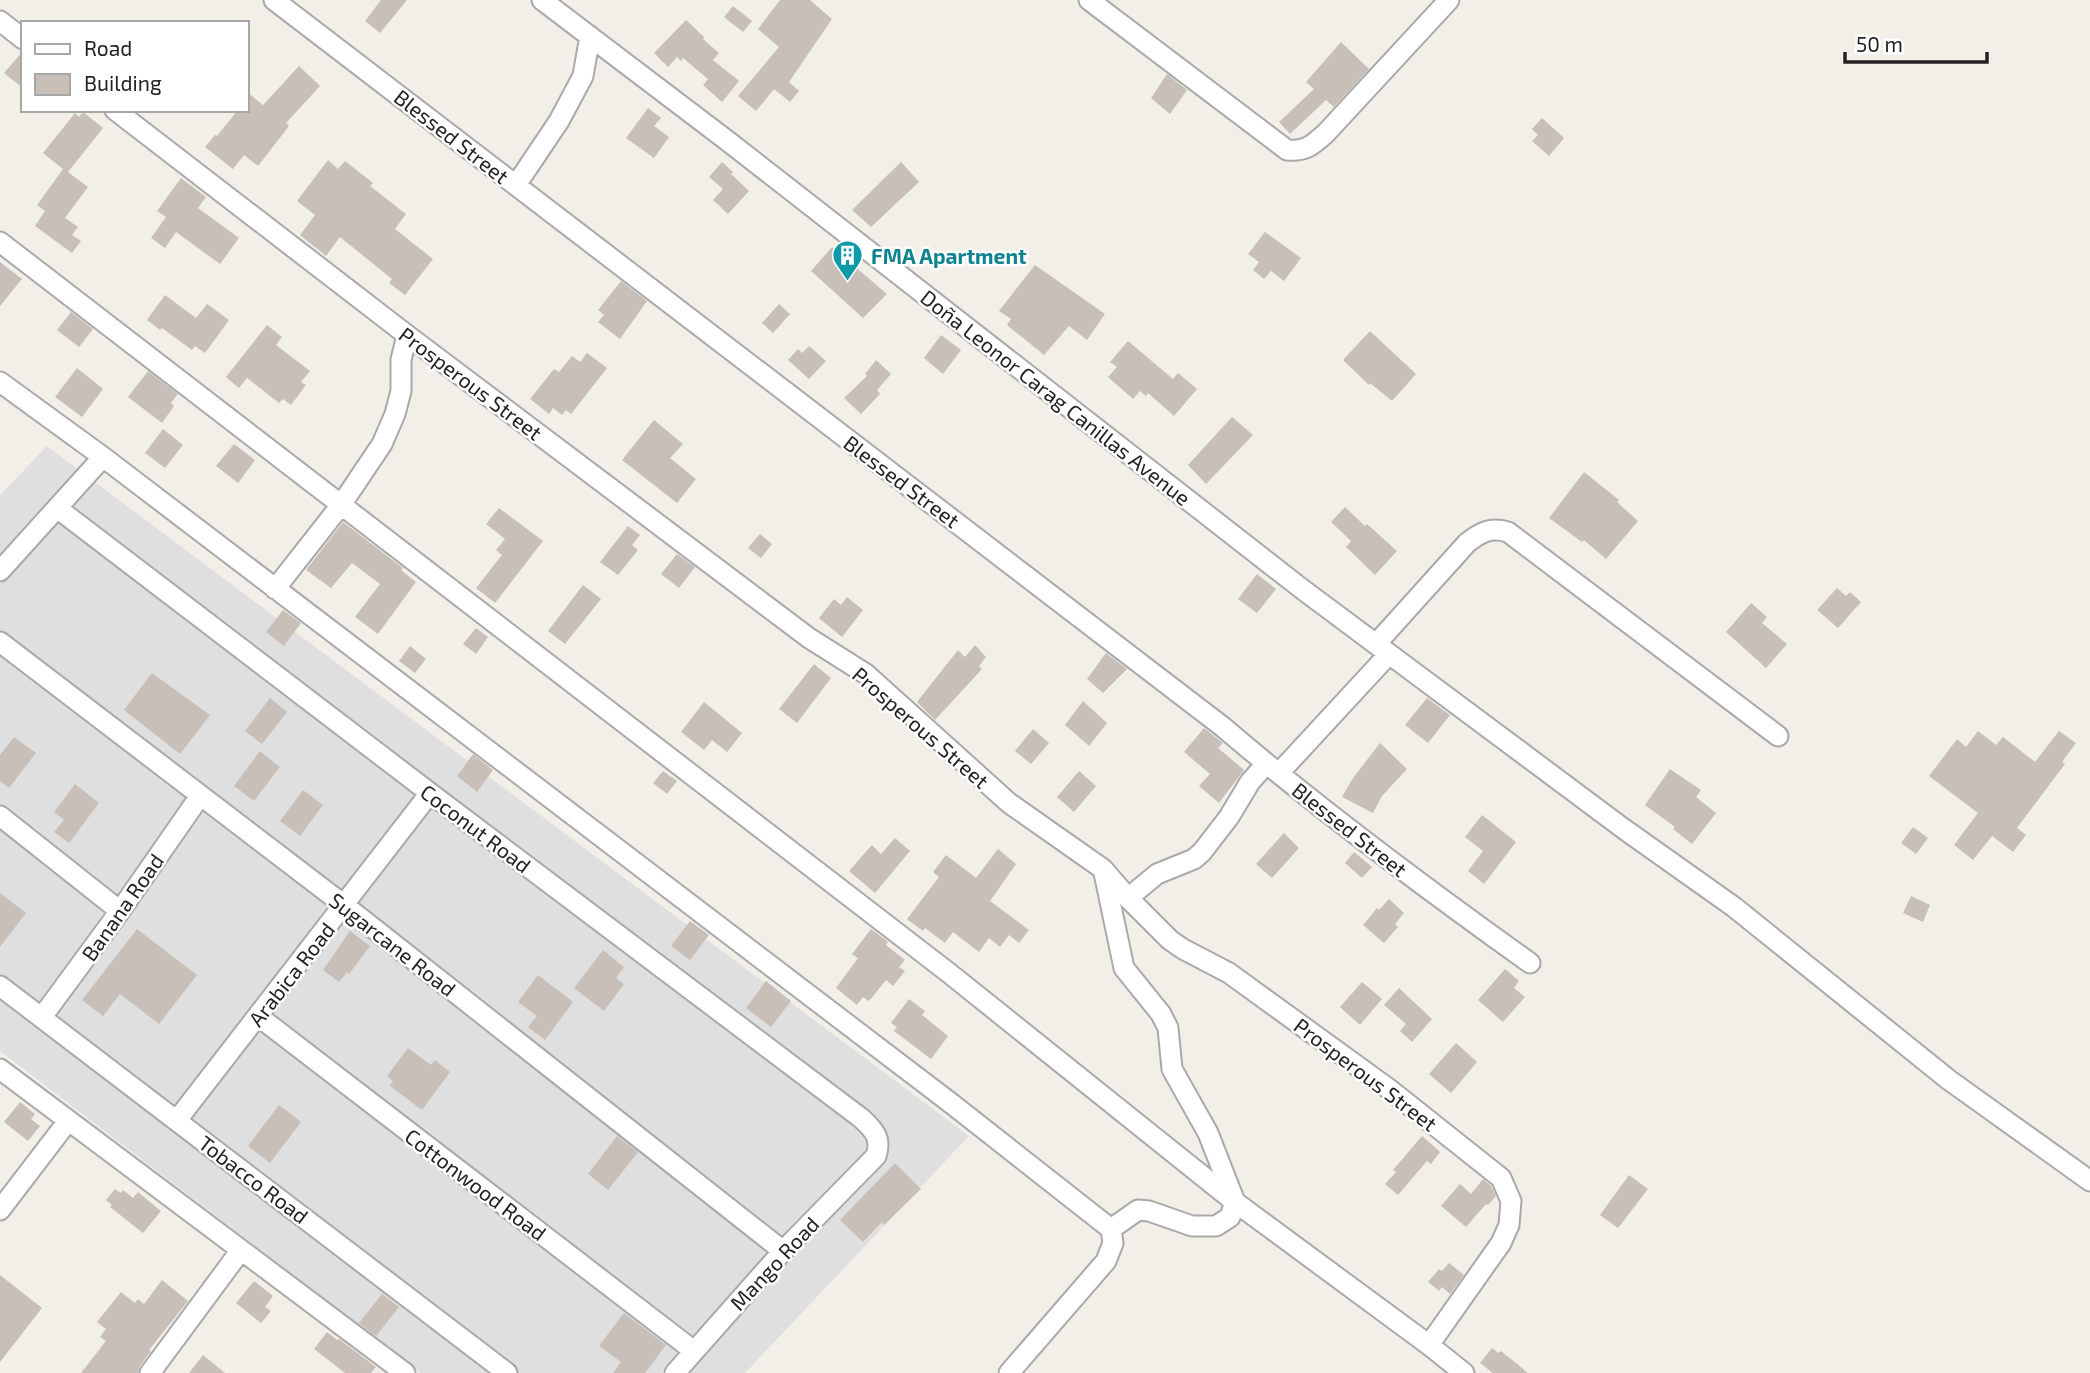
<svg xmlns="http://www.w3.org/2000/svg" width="2090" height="1373" viewBox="0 0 2090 1373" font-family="'Exo 2',sans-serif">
  <rect width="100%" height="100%" fill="#f2efe9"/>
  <path fill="#e0dfdf" d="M47,446L969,1136L745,1373H421L0,1051V495Z"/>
  <path fill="#c7bfb8" d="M381,0H407L380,33L365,21Z
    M780,0H810L832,19L789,82L799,91L790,102L774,89L756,111L738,96L779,47L758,29Z
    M733,6L752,21L743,32L724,17Z
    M686,20L704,37L703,39L719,53L713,60L739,81L722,102L703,85L708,79L683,58L681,61L677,57L668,67L654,53Z
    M1341,42L1369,69L1334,107L1326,100L1290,134L1279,122L1314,89L1306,82Z
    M23,51V88L4,73Z
    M299,66L320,86L286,123L289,126L258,166L244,155L233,169L205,147L215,135L217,136L238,110H247V92L263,105Z
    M1167,74L1187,90L1170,114L1151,98Z
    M648,108L661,118L654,126L669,137L654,158L626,138Z
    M83,112L103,128L68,172L88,187L65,218L78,227L72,235L81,241L72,253L35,226L45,211L37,205L63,169L43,153L75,113L79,117Z
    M1542,118L1564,138L1549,156L1532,141L1538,135L1532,129Z
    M328,160L338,169L345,161L373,183L370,186L406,214L395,229L433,259L405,295L389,283L392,279L340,237L326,256L300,235L315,215L297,201Z
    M722,162L733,172L731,174L749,191L728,214L713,200L723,189L709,177Z
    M901,162L919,182L871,227L852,210Z
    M181,178L206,197L198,208L239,238L220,264L176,232L165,248L151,238L166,217L157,211Z
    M1265,232L1301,258L1284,281L1271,271L1264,279L1253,270L1259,262L1248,254Z
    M832,247L887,294L863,318L811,271Z
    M0,262L22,279L0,306Z
    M1035,265L1105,314L1087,340L1069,326L1044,355L1007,325L1011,319L999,311Z
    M621,281L647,301L620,339L598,322L604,315L598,310Z
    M165,295L196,318L207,304L229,320L205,353L195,346L192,350L162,328L160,330L147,320Z
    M779,304L790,314L773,333L762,323Z
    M71,312L93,329L79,347L57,330Z
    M267,325L282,337L276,345L310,371L301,382L306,385L291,405L283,399L279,403L247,378L239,388L226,377Z
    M1370,331L1416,374L1392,401L1370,383L1369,385L1343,360Z
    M941,335L961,350L943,374L924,358Z
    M1128,341L1173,379L1178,373L1197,389L1174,416L1148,393L1146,396L1140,391L1133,399L1108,377L1117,367L1110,362Z
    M809,346L826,361L809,379L788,360L798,349L802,353Z
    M587,353L607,368L571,414L566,410L562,415L553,408L549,414L530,399L554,369L559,372L572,356L580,362Z
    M876,360L891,374L877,390L880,394L861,414L844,398L867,376L865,374Z
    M77,368L103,389L82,417L55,397Z
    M148,371L178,394L171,403L174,406L162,423L128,397Z
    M1232,417L1253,435L1206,484L1188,465Z
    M654,420L683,444L670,458L696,479L677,503L622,460Z
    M163,429L183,445L165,468L145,453Z
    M234,444L255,460L238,483L216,466Z
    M1584,472L1619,500L1617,502L1638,521L1606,559L1584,540L1582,542L1549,518Z
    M1345,507L1365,526L1367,524L1397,551L1375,575L1346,547L1351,541L1331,522Z
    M499,508L543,541L495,603L476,588L502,555L496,550L505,539L486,524Z
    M343,522L403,568L401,570L416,582L378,634L355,617L380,584L352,563L331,588L306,570Z
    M628,526L640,535L632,545L638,550L618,575L600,562Z
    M760,534L772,544L761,558L748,548Z
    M677,554L695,567L679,588L661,574Z
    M1257,574L1276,589L1257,613L1238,599Z
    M583,585L601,599L565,644L548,631Z
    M1837,588L1846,596L1850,592L1861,602L1838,628L1817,610Z
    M847,597L863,610L842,637L819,618L834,599L841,605Z
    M1751,603L1767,617L1762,623L1787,644L1766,668L1726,632Z
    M283,610L301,623L284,646L266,632Z
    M476,628L488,637L476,654L463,644Z
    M975,645L986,657L979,666L982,669L935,720L917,702L958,650L965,657Z
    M410,646L426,659L415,673L399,661Z
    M1106,653L1127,669L1103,693L1087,679Z
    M814,664L831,678L797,723L779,709Z
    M152,673L210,715L180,754L124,710Z
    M270,698L287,712L262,744L245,731Z
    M1427,698L1450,715L1428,743L1405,725Z
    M1083,701L1107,723L1089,746L1065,725Z
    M704,702L742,733L727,752L712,740L704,750L681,732Z
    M1204,728L1223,743L1218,748L1244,770L1219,803L1199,786L1210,774L1184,752Z
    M1033,729L1049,743L1031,764L1015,751Z
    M1978,731L1996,745L2003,737L2035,762L2059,731L2076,743L2062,762L2065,764L2017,828L2026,835L2013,852L1992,836L1973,860L1954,845L1978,813L1929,776L1957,739L1966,747Z
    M14,737L36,753L9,788L0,781V755Z
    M1380,743L1407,769L1382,796L1373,813L1342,797L1353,778Z
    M260,751L280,767L254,801L234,786Z
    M473,754L493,770L477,792L457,776Z
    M1670,769L1701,790L1696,797L1716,813L1692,844L1673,829L1675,827L1645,805Z
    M663,771L677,781L667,794L653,783Z
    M1079,771L1096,786L1074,812L1057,797Z
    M75,784L99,803L69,843L54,832L64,820L54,812Z
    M303,790L323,805L300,836L280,821Z
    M1482,815L1516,842L1484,884L1468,871L1483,851L1465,837Z
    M1913,827L1928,838L1916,854L1901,843Z
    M1284,833L1299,848L1272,878L1256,864Z
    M895,838L910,851L875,893L849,871L872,845L881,854Z
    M998,849L1016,864L990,901L1029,930L1019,943L1009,935L1000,947L989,938L979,952L953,932L945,943L925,928L923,931L907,919L939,877L933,872L946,855L976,878Z
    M1354,852L1372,867L1362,878L1345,863Z
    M0,893L26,913L0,947Z
    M1911,896L1930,905L1923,922L1903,913Z
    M1389,899L1404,913L1395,924L1398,927L1384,943L1363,925L1377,908L1379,910Z
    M690,921L709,935L690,960L671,946Z
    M137,929L197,975L159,1024L120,994L103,1016L82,1000Z
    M871,929L888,942L886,945L905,960L899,967L905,971L893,986L886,980L869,1001L863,997L857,1005L836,988L858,958L852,954Z
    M350,931L370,946L349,974L347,972L339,982L323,970Z
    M603,950L624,967L616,978L624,984L604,1011L574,988Z
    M1505,969L1519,981L1514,988L1525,997L1503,1022L1478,1000Z
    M538,975L573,1002L545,1040L528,1027L537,1016L518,1002Z
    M766,981L791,1001L771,1027L746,1008Z
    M1362,982L1382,999L1360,1025L1340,1007Z
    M1399,988L1432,1019L1412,1042L1400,1031L1406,1024L1384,1005Z
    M909,999L925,1011L922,1015L948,1036L931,1059L894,1031L897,1027L891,1023Z
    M1456,1043L1477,1062L1451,1093L1429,1074Z
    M408,1048L431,1065L435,1060L450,1072L422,1110L390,1086L393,1081L387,1076Z
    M20,1102L35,1114L31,1119L40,1126L28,1141L4,1122Z
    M279,1105L301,1122L270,1163L248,1146Z
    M617,1136L638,1152L608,1190L588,1174Z
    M1422,1136L1440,1152L1431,1164L1427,1161L1398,1195L1385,1184L1396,1172L1393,1170Z
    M895,1163L921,1189L884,1225L882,1222L863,1242L840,1220Z
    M1629,1175L1648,1189L1618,1228L1600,1215Z
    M1483,1179L1491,1186L1496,1196L1488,1205L1486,1204L1466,1227L1441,1206L1460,1184L1471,1194Z
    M115,1189L121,1193L123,1190L133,1198L138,1192L161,1211L143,1233L110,1207L112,1205L106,1200Z
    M1449,1263L1464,1275L1450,1294L1442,1287L1439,1291L1428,1282L1439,1269L1442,1271Z
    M0,1275L42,1308L0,1362Z
    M162,1280L188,1301L149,1350L151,1351L140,1366L138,1373H81L106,1341L100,1337L106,1329L97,1322L121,1292L135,1303L138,1299L144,1304Z
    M254,1281L273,1296L265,1307L271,1311L261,1323L236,1303Z
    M382,1294L399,1307L376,1336L359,1323Z
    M624,1313L666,1345L645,1373H613L621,1362L599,1346Z
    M327,1332L337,1340L339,1339L376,1367L371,1373H345L314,1349Z
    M1492,1348L1498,1353L1501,1351L1528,1373H1493L1480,1363Z
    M203,1355L225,1373H189Z"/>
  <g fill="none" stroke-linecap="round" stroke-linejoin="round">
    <defs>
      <path id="minor" d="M274,0L1223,727C1321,811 1425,888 1530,963
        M542,0L729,142L1302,589L1624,829L1734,907L1949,1080L2090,1181
        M1089,0L1287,150C1305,152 1313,145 1326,133L1449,0
        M0,21L23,39
        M115,110L407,335L809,638L866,674L1009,803L1103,869L1128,898L1170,940L1183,949L1229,973L1389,1089L1501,1178L1511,1201L1509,1225L1501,1243L1429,1345
        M516,185L559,121L583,76L590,36
        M0,242L949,973L1235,1202L1429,1345L1464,1373
        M0,382L103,457L952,1104L1111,1229L1113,1243L1106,1261L1009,1373
        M57,508L430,793L861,1118C874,1130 882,1138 876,1156L783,1251L675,1373
        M0,571L103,457
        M275,589L341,505L382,444L395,414L401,391V360L407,335
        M0,642L344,905L783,1251
        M1376,644L1467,543C1481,532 1490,527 1508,532L1778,736
        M1279,773L1389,654
        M0,816L120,911
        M1104,873L1124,968L1161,1014L1168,1028L1172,1069L1208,1133L1235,1202L1230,1217L1216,1226H1192L1149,1211L1138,1210L1111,1229
        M1128,898L1157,874L1194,859L1202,852L1229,817L1250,782L1266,764
        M0,986L507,1373
        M258,1016L694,1351
        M42,1017L120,911L200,796
        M0,1069L405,1373
        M177,1120L430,793
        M0,1210L68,1121
        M150,1373L241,1250"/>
    </defs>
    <use href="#minor" stroke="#a9a9a9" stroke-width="23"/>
    <use href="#minor" stroke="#fff" stroke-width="19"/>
  </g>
  <defs>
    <symbol id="building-pin" viewBox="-11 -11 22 30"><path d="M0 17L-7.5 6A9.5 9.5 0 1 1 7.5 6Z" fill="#0f9aa8" stroke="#fff"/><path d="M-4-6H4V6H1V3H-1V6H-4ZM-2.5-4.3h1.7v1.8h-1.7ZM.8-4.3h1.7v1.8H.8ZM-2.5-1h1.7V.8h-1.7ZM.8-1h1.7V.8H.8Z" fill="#fff"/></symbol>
  </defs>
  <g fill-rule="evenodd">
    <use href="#building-pin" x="830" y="238" width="35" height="47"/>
  </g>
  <g text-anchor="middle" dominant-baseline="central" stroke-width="5" stroke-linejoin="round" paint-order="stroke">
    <g font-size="21" fill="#222" stroke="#fff">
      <text transform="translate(452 136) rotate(38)">Blessed Street</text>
      <text transform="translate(471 383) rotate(37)">Prosperous Street</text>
      <text transform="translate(1056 397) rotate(38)">Doña Leonor Carag Canillas Avenue</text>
      <text transform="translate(902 481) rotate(37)">Blessed Street</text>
      <text transform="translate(921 727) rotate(41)">Prosperous Street</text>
      <text transform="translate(476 828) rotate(37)">Coconut Road</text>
      <text transform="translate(1350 829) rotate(38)">Blessed Street</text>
      <text transform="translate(122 907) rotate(-55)">Banana Road</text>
      <text transform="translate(393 944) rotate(38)">Sugarcane Road</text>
      <text transform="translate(291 974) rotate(-52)">Arabica Road</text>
      <text transform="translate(1366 1074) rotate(37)">Prosperous Street</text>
      <text transform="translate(254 1179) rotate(37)">Tobacco Road</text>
      <text transform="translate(476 1184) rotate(37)">Cottonwood Road</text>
      <text transform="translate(774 1263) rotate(-47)">Mango Road</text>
    </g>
    <g font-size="21" font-weight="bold" fill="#0d838f" stroke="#fff" text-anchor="start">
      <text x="871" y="255">FMA Apartment</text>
    </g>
  </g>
  <rect x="21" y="21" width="228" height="91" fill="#ffffff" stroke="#a7a7a7" stroke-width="2"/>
  <rect x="35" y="44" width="35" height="10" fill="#ffffff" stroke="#a7a7a7" stroke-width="2"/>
  <text x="84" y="56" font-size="21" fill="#222222">Road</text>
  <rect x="35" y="74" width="35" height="21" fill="#c7bfb8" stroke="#a7a7a7" stroke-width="2"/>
  <text x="84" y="91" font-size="21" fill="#222222">Building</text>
  <path d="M1845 52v10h142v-10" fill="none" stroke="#222222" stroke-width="3.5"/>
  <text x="1856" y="52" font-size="21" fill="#222222" stroke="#ffffff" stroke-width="5" paint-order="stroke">50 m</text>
</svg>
